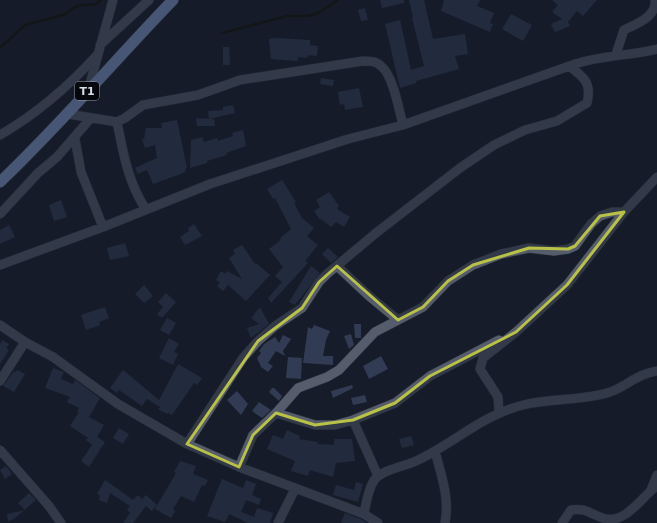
<svg xmlns="http://www.w3.org/2000/svg" width="657" height="523" viewBox="0 0 657 523" font-family="'DejaVu Sans',sans-serif">
  <rect width="100%" height="100%" fill="#161c29"/>
  <g fill="none" stroke-linecap="round" stroke-linejoin="round">
    <path stroke="#0f1000" stroke-width="2.5" d="M222,33L287,16H308L318,13L338,0
      M0,48L25,25L63,15L77,6L96,4L101,0"/>
  </g>
  <path fill="#313c54" d="M380,0H404V3L382,8Z
    M409,0H424L433,39L465,34L468,54L455,56L459,69L416,81V83L400,88L385,24L400,20L411,70L424,66L412,18L413,17Z
    M444,0H480L477,6L494,13L490,23L493,24L490,32L441,11Z
    M552,0H597L583,16L577,11L568,22L570,26L555,32L551,24L562,19L552,12L558,5Z
    M365,8L368,20L361,21L358,10Z
    M511,14L532,25L523,41L502,29Z
    M276,38L310,40V45L318,46L317,56L308,55L307,58L298,57V61L271,59L269,39Z
    M223,47H229L230,65H223Z
    M321,78L334,80L333,86L320,84Z
    M359,88L363,107L345,110L344,104L340,105L338,92Z
    M233,105L235,113L209,119L208,111L223,110V107Z
    M196,118L214,119L215,126H197Z
    M177,120L187,168L185,169L186,172L153,184L147,170L138,174L135,168L157,158L155,145L145,148L142,139H144L146,128H162L161,123Z
    M243,130L246,146L226,153L227,155L207,161V163L190,168L191,140L202,137L204,142L217,138L218,141L233,136L232,133Z
    M282,180L296,202L294,203L302,218L314,228L307,236L318,245L305,261L308,263L271,303L268,298L282,282L275,276L283,267L269,249L281,240L280,238L291,229L275,198L273,199L267,189Z
    M329,192L339,206L337,209L350,217L344,227L336,222L331,227L321,219L320,220L314,211L320,207L316,200Z
    M61,200L67,217L54,221L49,205Z
    M194,224L202,236L185,245L180,237L189,231L188,228Z
    M9,225L15,237L0,244V230Z
    M125,243L129,256L110,260L107,248Z
    M242,245L255,264L256,263L270,275L246,301L228,285L223,291L217,286L220,282L216,280L221,271L225,274L227,271L242,279L229,258L235,254L233,250Z
    M328,248L338,257L331,263L322,254Z
    M311,266L320,273L295,305L289,302Z
    M144,285L153,296L144,303L135,294Z
    M166,293L176,302L162,318L157,314L163,307L158,302Z
    M105,307L109,318L99,322L100,325L86,330L81,315Z
    M260,307L269,324L251,338L247,328L259,324L251,318Z
    M167,318L176,323L169,335L160,330Z
    M354,324H361V338H355Z
    M314,325L330,331L326,340L323,356H333V365L303,363L308,327L312,329Z
    M351,334L354,345L349,349L344,336Z
    M274,335L279,343L283,335L291,339L283,351L285,356L276,351L268,363L273,366L268,372L261,367L257,358L261,353L259,351L264,344L275,337Z
    M169,338L179,344L174,352L178,354L173,365L159,358Z
    M2,340L9,344L6,348L9,350L0,364V344Z
    M381,356L388,369L369,379L363,366Z
    M288,357L302,358L301,379L286,378Z
    M178,364L202,378L197,385L194,383L172,415L168,413L167,414L158,409L160,407L147,399L142,406L119,390L117,393L110,388L123,370L159,400Z
    M53,368L64,372L61,379L73,384L75,380L100,398L89,417L104,425L97,437L105,442L89,467L81,461L92,445L86,440L88,438L70,426L79,412L77,411L79,408L67,402L70,397L45,388Z
    M17,370L25,374L14,392L3,386L14,371L16,372Z
    M352,385L353,388L333,398L331,391Z
    M272,388H274L282,396L279,401L269,392Z
    M237,391L248,404L241,415L227,400Z
    M365,395L367,402L353,405L351,398Z
    M259,402L271,410L262,418L252,411Z
    M119,428L129,434L123,444L113,438Z
    M287,430L300,436L299,439L318,442L317,444L334,445V439H352L355,461L336,463L333,477L310,470L308,476L291,471L295,461L267,449L273,435L283,439Z
    M411,436L414,445L402,448L399,439Z
    M180,461L196,466L193,474L208,480L205,486L202,485L194,502L181,496L173,509L175,511L171,518L155,509L176,473L174,472Z
    M6,466L12,474L5,479L0,470Z
    M222,479L243,488L246,480L256,484L252,495L261,499L259,505L246,500L241,512L254,517L257,508L273,513L270,523H248L229,514L225,522L207,516Z
    M105,480L133,500L138,495L142,499L146,495L157,505L152,511L146,506L133,523H123L130,513L127,510L130,506L110,493L107,503L99,500L100,495L97,494Z
    M356,482L363,484L358,502L333,495L336,485L354,490Z
    M29,493L36,500L14,519L8,521L7,514L25,510L18,503Z
    M345,513L361,519L367,523H341Z"/>
  <g fill="none" stroke-linecap="round" stroke-linejoin="round">
    <defs>
      <path id="minor" d="M100,45L149,0
        M616,54L624,30C636,24 657,17 655,0
        M88,91L113,0
        M68,114L117,122L125,118L143,105L198,95L240,80L363,61C370,61 376,61 381,66C393,75 399,110 403,125
        M117,122C123,152 128,182 145,208
        M0,135C38,113 68,87 97,55
        M75,139L81,172L103,227
        M0,214L38,173L57,157L90,119
        M0,265L103,227L210,184L348,139L403,125L575,64C603,55 629,56 657,49
        M337,266L369,296L398,320
        M0,325L25,342L53,357L118,404L187,444L239,467L364,514L378,523
        M0,381L25,342
        M276,413L315,425H335L353,420L395,403L430,376L499,340
        M499,413L498,397L480,369L483,358L516,332L567,285L624,212L657,177
        M353,420L378,476
        M187,444L243,358L258,341L275,326L302,308L319,282L327,274L376,233L460,168L494,145L525,130L557,121L587,103C592,83 584,77 569,66
        M0,450L49,506L61,523
        M435,451C441,475 450,498 445,523
        M239,467L253,435L276,413L298,388L327,377L339,370L375,332L423,307L448,281L473,265L501,254L529,248L554,251L568,249L575,246L591,224L600,216L612,212H624
        M651,490L657,475
        M364,514C366,504 368,488 375,479C384,469 403,467 416,461C453,444 482,415 523,405C551,398 583,401 610,392C627,386 637,374 657,371
        M278,523L295,489
        M562,523L571,510C586,507 593,516 606,519C627,523 643,495 657,486"/>
      <path id="trunk" d="M0,182C61,124 115,60 173,0"/>
    </defs>
    <use href="#minor" stroke="#323540" stroke-width="10"/>
    <use href="#trunk" stroke="#323540" stroke-width="12"/>
    <use href="#minor" stroke="#555d6d" stroke-width="9"/>
    <use href="#trunk" stroke="#869ed2" stroke-width="11"/>
  </g>
  <path d="M0 0H657V523H0ZM624,212L567,285L516,332L430,376L395,403L353,420L315,425L276,413L253,435L239,467L187,444L258,341L302,308L319,282L337,266L398,320L423,307L448,281L473,265L529,248L568,249L575,246L600,216Z" fill="#161c29" fill-opacity=".55" fill-rule="evenodd"/>
  <path fill="none" stroke="#b9c146" stroke-width="3" stroke-linejoin="round" d="M624,212L567,285L516,332L430,376L395,403L353,420L315,425L276,413L253,435L239,467L187,444L258,341L302,308L319,282L337,266L398,320L423,307L448,281L473,265L529,248L568,249L575,246L600,216Z"/>
  <g text-anchor="middle" dominant-baseline="central" stroke-width="4" stroke-linejoin="round" paint-order="stroke">
    <rect fill="#05070c" stroke="#989ca4" stroke-width="1" x="75" y="82" width="24" height="18" rx="3"/>
    <g font-size="11" font-weight="bold" fill="#d7dce5">
      <text x="87" y="91">T1</text>
    </g>
  </g>
</svg>
